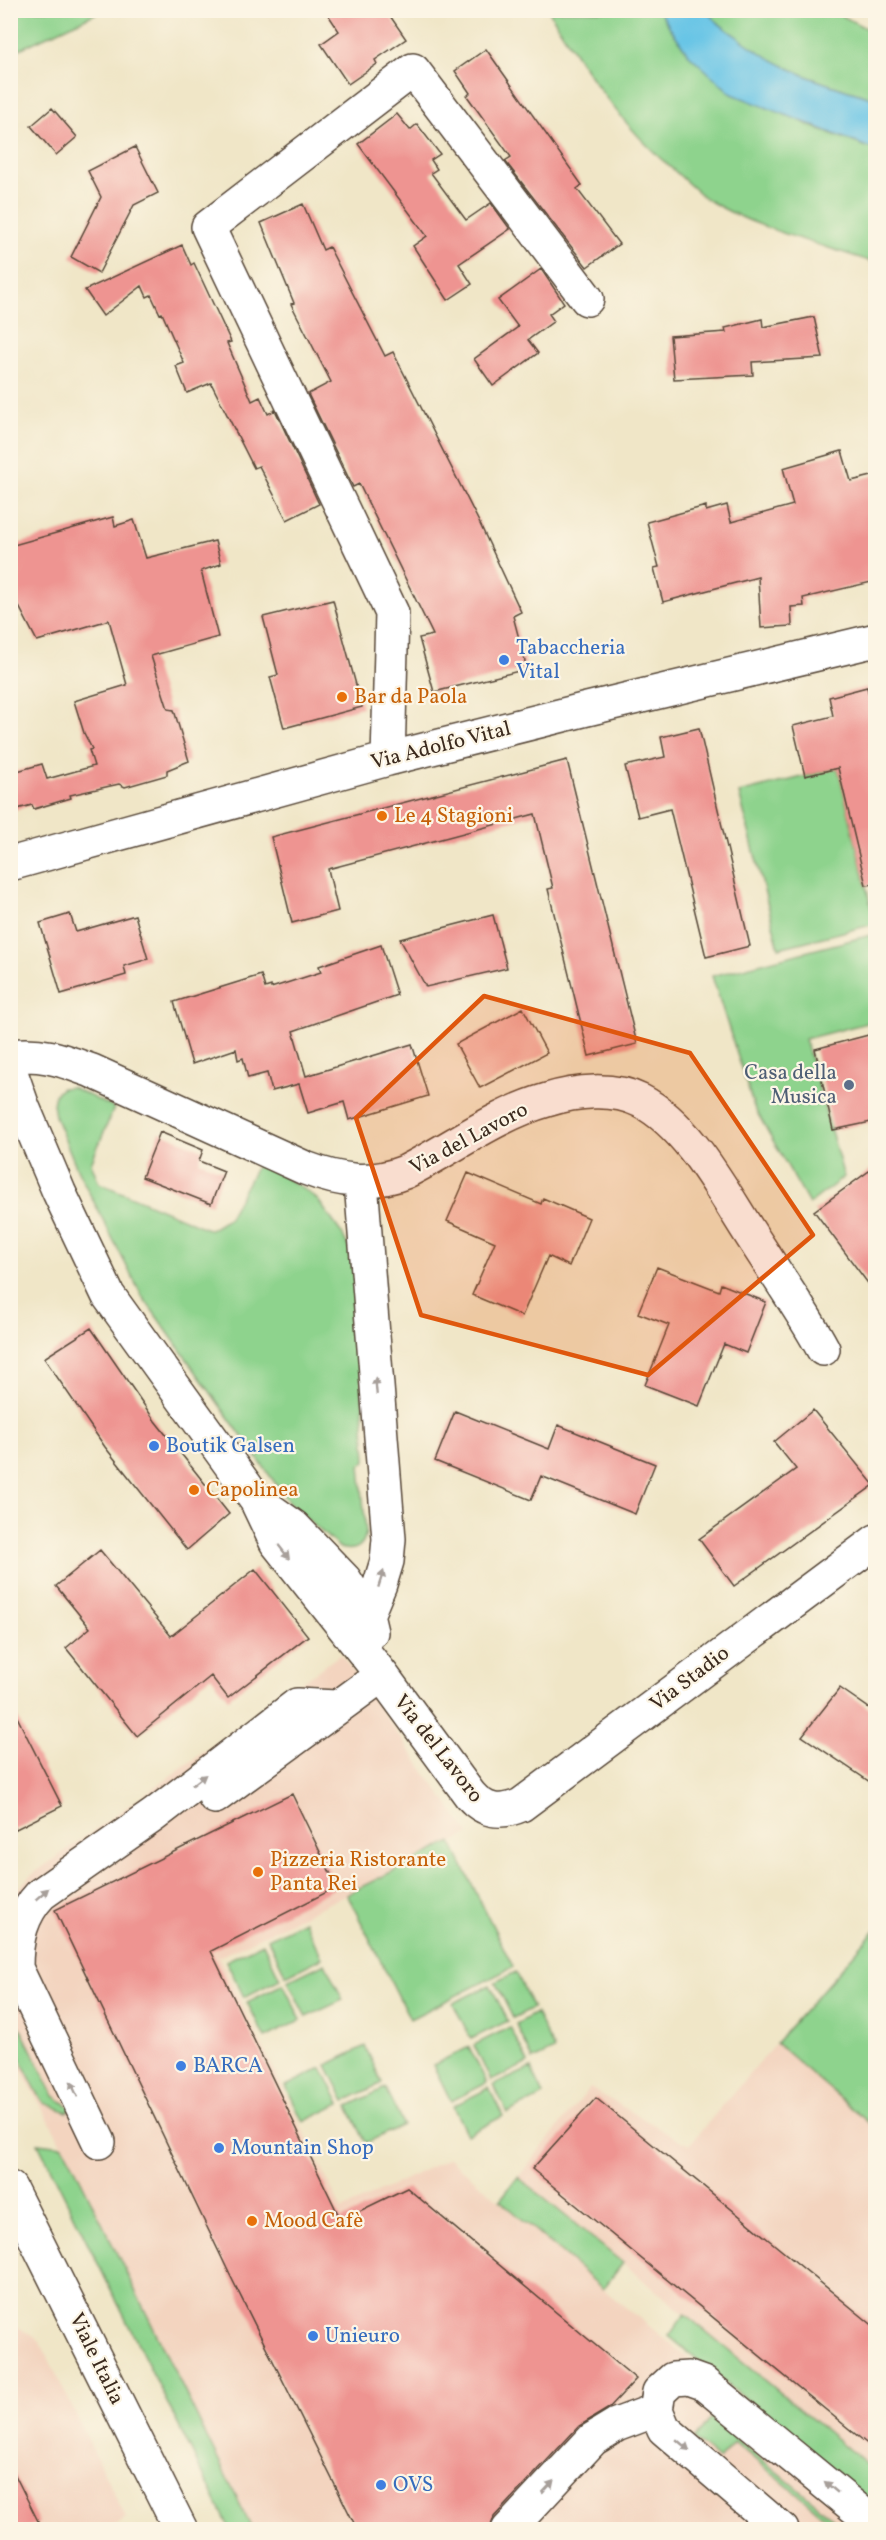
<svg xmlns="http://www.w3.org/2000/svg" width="886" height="2540" viewBox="0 0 886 2540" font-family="Vollkorn,serif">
  <rect width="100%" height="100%" fill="#fcf5e5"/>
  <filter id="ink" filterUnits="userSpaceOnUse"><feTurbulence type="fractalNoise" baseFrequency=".0167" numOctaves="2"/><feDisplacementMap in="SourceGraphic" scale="12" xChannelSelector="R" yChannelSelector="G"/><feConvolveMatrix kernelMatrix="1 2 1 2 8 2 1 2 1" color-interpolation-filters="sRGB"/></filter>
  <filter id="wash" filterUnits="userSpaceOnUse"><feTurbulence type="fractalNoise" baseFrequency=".008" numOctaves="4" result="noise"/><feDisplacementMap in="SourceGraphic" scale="24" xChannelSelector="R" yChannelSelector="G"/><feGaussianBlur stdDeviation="1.35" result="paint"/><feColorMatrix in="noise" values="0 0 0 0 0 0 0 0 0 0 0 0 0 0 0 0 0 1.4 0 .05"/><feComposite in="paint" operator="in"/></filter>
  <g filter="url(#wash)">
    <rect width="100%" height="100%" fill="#f0e6c7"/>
    <path fill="#f3d4bf" d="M341,1654L469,1834L219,1957L342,2210L449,2158L603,2289L875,2508V2529H252L74,2166L11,2051L10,1896L33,1874Z
      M776,2043L875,2128V2471L518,2177L590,2088L689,2145Z
      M10,2322L40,2341L126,2518L105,2529H11Z"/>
    <path fill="#8ed38d" stroke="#647e56" stroke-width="1.5" d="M11,10H101V11L11,53Z
      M549,11H659L688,54L808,125L875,150V263C823,245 752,228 705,198C696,191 687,182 678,174C622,127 586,73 549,11Z
      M707,11H833L875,33V99C824,84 783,71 739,38C727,30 715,22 707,11Z
      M838,768L875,924L779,948L739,793Z
      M875,934V1021L805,1039L844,1177L809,1204L754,1107L712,976Z
      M72,1087L114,1108L91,1163L99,1183L210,1230L228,1219L259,1162L301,1187L318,1200L342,1234L351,1252L357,1296L366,1461L360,1465L366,1533C363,1548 354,1552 340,1548L290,1504L142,1296L78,1171L55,1116L53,1104L55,1094L62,1088Z
      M451,1842L513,1967L410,2019L347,1894Z
      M304,1921L322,1958L286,1976L268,1939Z
      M875,1930V2128L776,2043Z
      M263,1943L280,1979L244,1997L226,1961Z
      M325,1963L343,2000L306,2017L288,1981Z
      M516,1972L533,2008L513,2018L495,1982Z
      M283,1984L301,2020L265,2038L247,2002Z
      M490,1985L508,2021L471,2039L453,2003Z
      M10,2007L54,2096L72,2108L67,2112L44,2103L37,2092L11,2040Z
      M536,2013L554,2050L533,2060L516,2024Z
      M510,2027L528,2063L491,2081L474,2045Z
      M365,2046L382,2083L345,2101L327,2065Z
      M469,2047L487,2083L451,2101L433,2065Z
      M322,2068L340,2104L303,2122L286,2086Z
      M531,2068L544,2095L507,2113L494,2085Z
      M385,2088L403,2125L366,2143L348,2106Z
      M489,2088L503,2116L467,2135L453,2106Z
      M38,2143L63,2146L74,2166L252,2529H230Z
      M518,2177L623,2263L603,2289L500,2200Z
      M685,2314L875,2471V2506L669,2336Z
      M717,2412L742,2432L737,2439L846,2529H839L734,2442L719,2460L694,2439Z"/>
    <path fill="#68c5e6" stroke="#527882" stroke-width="1.5" d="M659,11H707C715,22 727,30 739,38C783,71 824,84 875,99V150L732,94L688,54Z"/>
    <g id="blocks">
      <path fill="#ee9491" d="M325,10H386L406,39L375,60L377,64L348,84L321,44L339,31Z
        M486,49L582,185L577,189L619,244L587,267L505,161L511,157L467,96L470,93L455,71Z
        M52,108L77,137L56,155L31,126Z
        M397,114L410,130L417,124L440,154L431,160L437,169L431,173L466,220L491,203L510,229L459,264L472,284L448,300L413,246L427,236L358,144Z
        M135,147L158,193L134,205L99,273L71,257L101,197L88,171Z
        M303,204L323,250L329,247L385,356L393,352L480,524L521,612L513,616L527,669L434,692L419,638L433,635L359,484L353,487L308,394L331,382L291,304L294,303L261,223Z
        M182,245L191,265L194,263L231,342L227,343L252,401L260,397L268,414L275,410L319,504L287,520L259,466L254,468L211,383L187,393L176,366L184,363L162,313L160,314L151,295L147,297L142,286L103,316L85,290Z
        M541,269L564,303L549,314L554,321L528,340L538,353L493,386L474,359L518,327L498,300Z
        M814,317L823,358L752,362L753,375L674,379L670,336L726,332L725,328L762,319L763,327Z
        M842,451L851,481L876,475V581L803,598L804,606L791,607L792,626L775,627L761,628L758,577L663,602L654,568L659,567L647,522L706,506V511L727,505L731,522L793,505L783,468Z
        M113,517L115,526L134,520L146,558L215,541L221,564L201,571L218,637L151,656L168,709L174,710L189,761L167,770V775L125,787L119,784L70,795L71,798L34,809L32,805L10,811V773L42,764L47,779L94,766L89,750L92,749L84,733L74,701L127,685L109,620L37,641L10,589V546Z
        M333,600L362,707L284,728L270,677L278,675L263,617Z
        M867,687L876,722V884L866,885L838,768L805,776L793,726L833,716L829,697Z
        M699,728L750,946L706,957L670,809L638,817L625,766L665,757L661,737Z
        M567,760L637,1044L589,1056L548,889L553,888L535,814L328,869L338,911L292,923L271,837Z
        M70,914L76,932L135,915L148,959L124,966L126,975L61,994L40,923Z
        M493,915L507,968L426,987L400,939Z
        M381,945L397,995L293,1031L306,1076L412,1044L428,1096L349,1120L344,1102L308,1113L299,1084L272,1091L267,1073L248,1078L243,1058L238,1060L236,1049L192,1064L174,1002L261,975L265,988L271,986V988L321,972L319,966Z
        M523,1008L547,1053L480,1088L456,1044Z
        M876,1033V1121L833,1130L815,1049Z
        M160,1132L203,1150L199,1161L224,1171L211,1204L142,1177Z
        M876,1166V1294L814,1211Z
        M468,1173L541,1204L543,1198L589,1218L569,1266L548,1256L522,1316L472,1295L495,1242L447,1221Z
        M657,1267L719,1291L721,1284L766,1302L746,1353L724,1344L699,1406L645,1385L669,1325L638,1313Z
        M91,1328L155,1421L229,1514L187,1550L105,1447L44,1358Z
        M813,1410L874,1485L734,1586L699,1539L796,1469L774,1442Z
        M455,1411L549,1449L558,1425L655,1464L635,1514L541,1476L531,1500L435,1461Z
        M100,1550L171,1636L255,1569L308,1636L228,1698L211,1676L137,1736L66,1648L90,1628L56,1586Z
        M840,1688L876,1713V1786L802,1736Z
        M10,1703L62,1806L10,1832Z
        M292,1794L337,1887L211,1951L341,2220L407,2188L636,2379L609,2408L579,2426L494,2517L490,2529H357L230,2275L55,1910Z
        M596,2098L876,2328V2451L532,2169Z
        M10,2465L39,2523L25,2529H10Z"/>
    </g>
  </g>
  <g filter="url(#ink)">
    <use href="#blocks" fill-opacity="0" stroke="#564637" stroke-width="1.5"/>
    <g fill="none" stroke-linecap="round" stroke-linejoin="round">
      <defs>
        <path id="minor" d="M388,759L392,613L208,227L413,70L587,299
          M10,864L388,759L583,710L876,640
          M10,1056C43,1052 62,1060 92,1071L305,1168C339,1181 370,1186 405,1172C453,1148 495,1115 547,1100C576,1091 613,1087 641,1101C691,1127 725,1196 755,1241C778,1277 803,1312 823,1349
          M10,1070L23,1107L59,1192L108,1295L256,1500L294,1527L345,1580L367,1615
          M361,1182L389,1539L387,1561L380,1584L367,1615L371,1632
          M256,1500L276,1542L382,1675L470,1795C485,1812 500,1814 521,1805L876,1541
          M215,1797L382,1675
          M99,2142L16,1968C16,1939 21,1915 41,1894L154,1815L297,1705L336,1707
          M508,2530L593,2439L616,2425L656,2410
          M782,2530L664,2429L656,2410L659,2392L673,2379L689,2378L703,2383L876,2525"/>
        <path id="major" d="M10,2188L181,2530"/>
      </defs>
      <use href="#minor" stroke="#564637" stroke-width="36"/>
      <use href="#major" stroke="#564637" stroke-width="36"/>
      <use href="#minor" stroke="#fff" stroke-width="33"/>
      <use href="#major" stroke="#fff" stroke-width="33"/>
    </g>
    <defs><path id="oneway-solid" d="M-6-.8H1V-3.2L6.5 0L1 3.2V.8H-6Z" transform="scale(1.5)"/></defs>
    <g fill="#a79f9a">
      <use href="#oneway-solid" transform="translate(376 1386) rotate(-95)"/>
      <use href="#oneway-solid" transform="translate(284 1552) rotate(52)"/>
      <use href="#oneway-solid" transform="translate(381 1579) rotate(-72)"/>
      <use href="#oneway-solid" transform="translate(199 1780) rotate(-38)"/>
      <use href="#oneway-solid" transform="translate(42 1894) rotate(-41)"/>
      <use href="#oneway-solid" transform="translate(74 2089) rotate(-115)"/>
      <use href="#oneway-solid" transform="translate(683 2445) rotate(40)"/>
      <use href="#oneway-solid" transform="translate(548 2487) rotate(-47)"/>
      <use href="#oneway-solid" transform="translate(831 2487) rotate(-140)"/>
    </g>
  </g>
  <path fill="#df570d" fill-opacity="0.2" stroke="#df570d" stroke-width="4.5" stroke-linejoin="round" d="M484,996L690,1053L813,1235L648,1375L421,1315L356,1118Z"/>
  <g fill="#3f7fe0" stroke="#fcf5e5" stroke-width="2">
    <circle cx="504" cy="660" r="6"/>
    <circle cx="154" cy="1446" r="6"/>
    <circle cx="181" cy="2066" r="6"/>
    <circle cx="219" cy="2148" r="6"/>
    <circle cx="313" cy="2336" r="6"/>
    <circle cx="381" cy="2485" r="6"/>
  </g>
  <g fill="#e8710a" stroke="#fcf5e5" stroke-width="2">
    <circle cx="342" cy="697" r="6"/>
    <circle cx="382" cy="816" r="6"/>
    <circle cx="194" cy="1490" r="6"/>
    <circle cx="258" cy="1872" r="6"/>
    <circle cx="252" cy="2221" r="6"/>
  </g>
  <circle fill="#5c6f8a" stroke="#fcf5e5" stroke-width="2" cx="849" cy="1085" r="6"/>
  <g text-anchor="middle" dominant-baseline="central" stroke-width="4.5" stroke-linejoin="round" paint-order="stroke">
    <g font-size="21" fill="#366cbe" stroke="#fcf5e5" text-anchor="start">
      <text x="516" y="648">Tabaccheria<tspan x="516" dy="24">Vital</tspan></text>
      <text x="166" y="1446">Boutik Galsen</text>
      <text x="193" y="2066">BARCA</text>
      <text x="231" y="2148">Mountain Shop</text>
      <text x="325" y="2336">Unieuro</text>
      <text x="393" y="2485">OVS</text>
    </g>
    <g font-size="21" fill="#c56008" stroke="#fcf5e5" text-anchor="start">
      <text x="354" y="697">Bar da Paola</text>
      <text x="394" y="816">Le 4 Stagioni</text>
      <text x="206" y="1490">Capolinea</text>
      <text x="270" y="1860">Pizzeria Ristorante<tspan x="270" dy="24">Panta Rei</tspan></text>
      <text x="264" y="2221">Mood Cafè</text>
    </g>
    <g font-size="21" fill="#3b2a1e" stroke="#fcf5e5">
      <text transform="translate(441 746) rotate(-14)">Via Adolfo Vital</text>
      <text transform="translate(469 1139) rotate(-28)">Via del Lavoro</text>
      <text transform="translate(690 1679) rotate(-37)">Via Stadio</text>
      <text transform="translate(438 1749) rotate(52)">Via del Lavoro</text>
      <text transform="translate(96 2359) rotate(64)">Viale Italia</text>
    </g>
    <g font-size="21" fill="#4e5e75" stroke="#fcf5e5" text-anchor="end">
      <text x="837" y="1073">Casa della<tspan x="837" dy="24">Musica</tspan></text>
    </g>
  </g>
  <rect width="886" height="2540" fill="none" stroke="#fcf5e5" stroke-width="36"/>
</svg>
